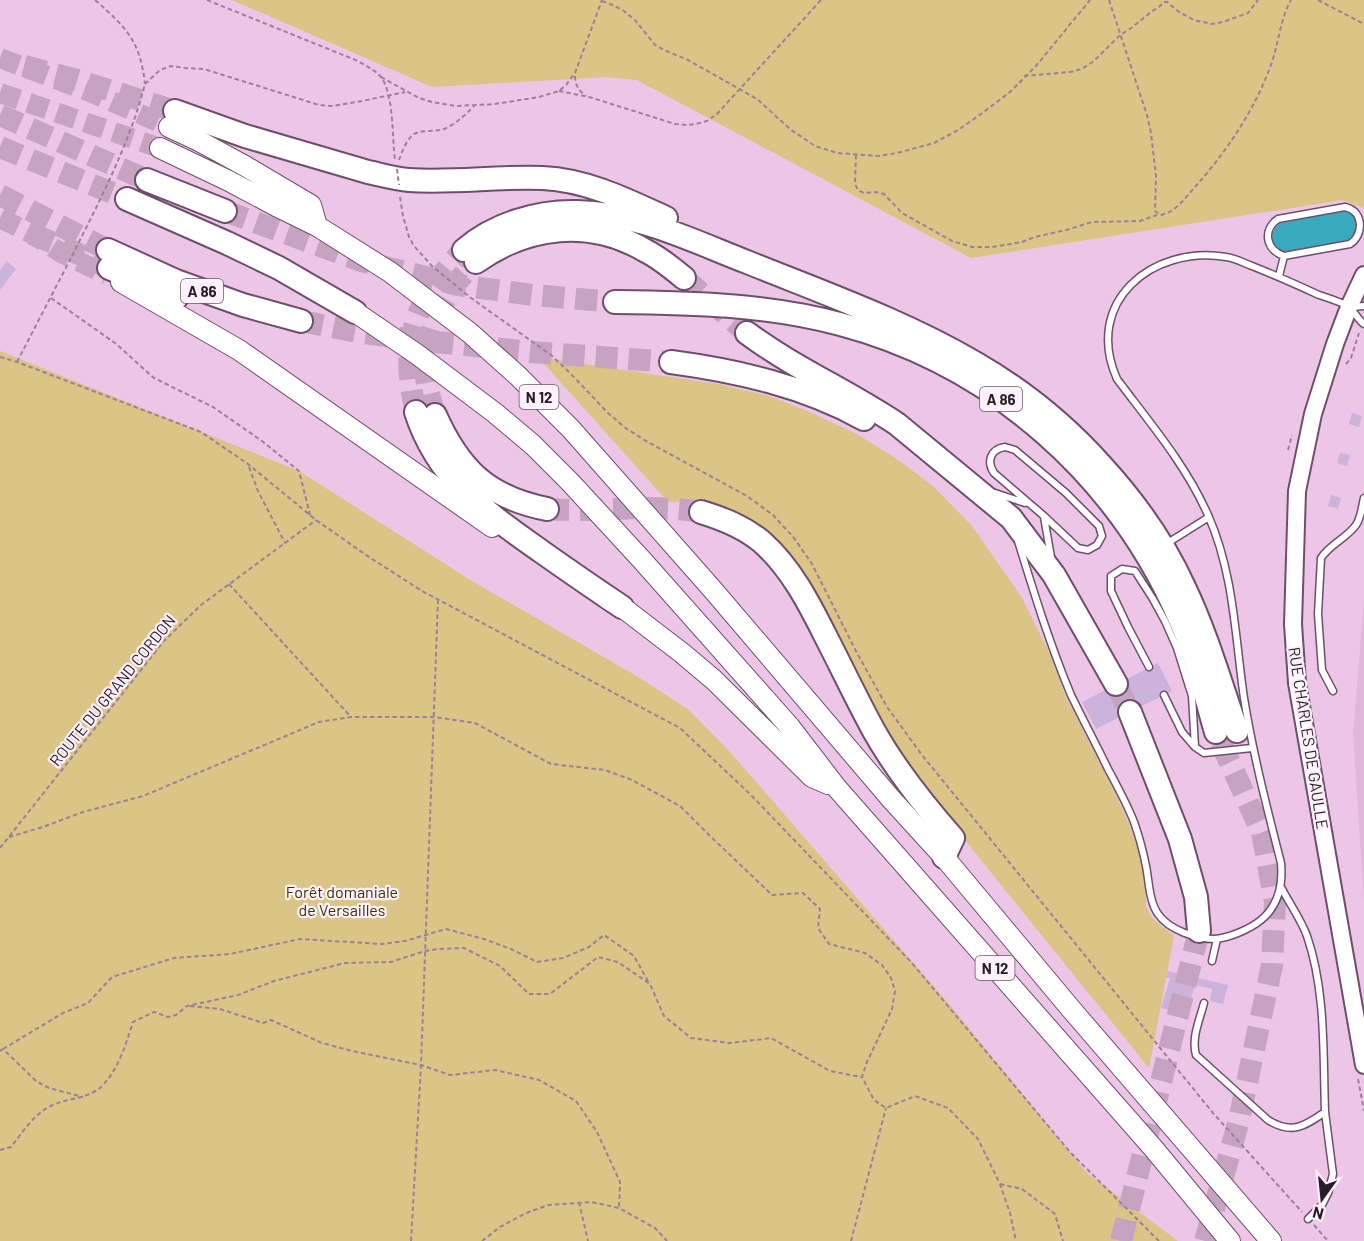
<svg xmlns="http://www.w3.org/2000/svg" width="1364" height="1241" viewBox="0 0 1364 1241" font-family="Barlow,sans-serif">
  <rect width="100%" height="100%" fill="#edc6e7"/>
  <path fill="#e2b7dc" d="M1364,601V901L1353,735Z"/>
  <path fill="#dac486" d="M232,0H1364V208L1343,200L971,258L637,80L606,77L432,87Z
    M0,351L299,471L472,581L635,675L688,709L730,752L949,1004L1087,1173L1178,1241H0Z
    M538,357L718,384L769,396L805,410L857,434L900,461L934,487L972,526L1021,596L1050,654L1066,697L1114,791L1131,828L1139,851L1146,886V906L1152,918L1174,936L1149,1068L972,849L906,761L867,695L813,588L791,559L718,507L693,501L668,502Z"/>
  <path fill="#37aabd" d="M1345,211L1354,215L1359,227L1353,238L1349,240L1285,252C1270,246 1268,233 1280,223Z"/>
  <path fill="#cbb3dc" d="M7,261L16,269L0,290V270Z
    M1352,413L1362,416L1359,427L1349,424Z
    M1340,453L1350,455L1347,466L1337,463Z
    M1331,495L1341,498L1338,509L1328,506Z
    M1158,663L1172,691L1096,729L1082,702Z
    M1168,971L1228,985L1223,1004L1210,1001L1212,989L1195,985L1186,1015L1161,1008L1170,978L1166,977Z"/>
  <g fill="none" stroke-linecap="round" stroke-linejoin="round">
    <path stroke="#c6a4c1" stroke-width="20" stroke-dasharray="20 10" stroke-linecap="butt" d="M0,58L95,94L169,127
      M0,93L160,148
      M0,218L32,234L63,254L107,275"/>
    <path stroke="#c6a4c1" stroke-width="22" stroke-dasharray="22 11" stroke-linecap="butt" d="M24,66L77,80L175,111
      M0,115L147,180
      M0,147L127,199
      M0,195L108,250
      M225,211L361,261L458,285L533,295L615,302
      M32,234L66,248L109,268
      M684,278L747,333
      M301,321L363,333L417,340L532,352L671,362
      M416,412C399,343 414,300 464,250
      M435,415C431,403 428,390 426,378C422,343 440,299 464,274
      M547,509C599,513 650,503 701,512
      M1116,684L1130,712
      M1121,1241L1199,931
      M1205,1241L1239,1120L1272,965L1275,902L1262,833L1216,732"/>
    <defs>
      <path id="service" d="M1345,207C1364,211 1364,235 1350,244L1284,256C1266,250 1262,230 1278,219Z
        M1279,276L1284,256
        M1352,307L1364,306
        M1005,447L1015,450L1066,493L1099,526L1102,536L1097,545L1088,550L1078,548L1044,516L994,473C986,461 991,449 1005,447Z
        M995,493L1025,503
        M1044,517L1051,557
        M1018,541C1034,593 1050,645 1071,695C1083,720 1096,744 1108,769C1117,786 1127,804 1134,822C1139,836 1143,851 1146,866C1149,881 1149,901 1158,914C1169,930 1196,939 1215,939C1229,938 1250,929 1261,920C1278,906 1283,885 1281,863C1267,808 1253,754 1244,698C1235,637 1234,573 1208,515C1186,465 1150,423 1117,379C1083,302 1152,245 1226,257C1235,258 1244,263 1252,266C1275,275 1297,285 1319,295C1328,298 1342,302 1349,307C1355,312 1358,320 1364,324
        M1166,544L1209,517
        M1149,667L1128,627L1111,591V576L1122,569L1135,571L1153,599L1165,621L1177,648L1192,696L1195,747L1182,732L1164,695
        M1333,691L1322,670L1318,614L1321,558C1330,544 1347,538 1356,525C1361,518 1362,506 1364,498
        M1195,747L1204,753L1252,748
        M1212,961L1217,939
        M1204,1003C1200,1019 1191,1038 1196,1055L1268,1120C1292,1135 1305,1126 1325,1112C1323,1054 1326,991 1307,936C1301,919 1289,903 1281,887
        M1308,1219L1322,1205L1328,1193L1333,1174L1325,1112"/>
      <path id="secondary" d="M1364,275L1349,307L1335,344L1313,414L1297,491L1293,624L1297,683L1364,1065"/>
      <path id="trunk" d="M169,127L199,141L245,166L311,205L317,226
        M160,148L229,181L276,206L317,226L390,272L470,333L518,376L571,429L713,590L892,800L944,857L1071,1009L1271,1241
        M121,282L239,350L492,527
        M355,312L418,355L495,413L533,445L570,482L641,559L790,727L836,787L1154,1149L1230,1241
        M608,599L622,607L682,653L714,680L812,777L828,784"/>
      <path id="motorway" d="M175,111L245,136L368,172C382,175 395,179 409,180C454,183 499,176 543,178C587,180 627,200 666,218
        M147,180L225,211
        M127,199L227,243L279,268L355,312
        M108,250L176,281L243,305L301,321
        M464,250C494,224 537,211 577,212C637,213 693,241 747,262C824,293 903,321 975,363C1022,390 1065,425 1101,465C1134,501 1164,543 1184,587C1206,633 1220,682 1237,731
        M476,262C528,225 590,218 646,251C660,258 672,268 684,278
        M109,268L177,297
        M615,302C690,303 766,304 840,324C995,365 1120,477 1182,624C1197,658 1205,695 1216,732
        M747,333C794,368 848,391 897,424L1011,518L1054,575L1116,684
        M671,362C738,371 804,386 864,419
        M416,412C438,480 487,513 542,552C569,571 595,589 622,607
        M435,415C459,469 487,497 547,509
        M701,512C724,519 744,527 762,542C791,568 809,603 826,637C842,668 857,700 874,731C896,770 923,804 953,838L944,857
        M1130,712L1180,839L1196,897L1199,931"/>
    </defs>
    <use href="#service" stroke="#6f4e6b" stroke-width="9"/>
    <use href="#secondary" stroke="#6f4e6b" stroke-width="20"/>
    <use href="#trunk" stroke="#6f4e6b" stroke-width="22"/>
    <use href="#motorway" stroke="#6f4e6b" stroke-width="26"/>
    <path stroke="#9c8098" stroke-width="2" stroke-dasharray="4.5 3" stroke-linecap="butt" d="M95,0C127,28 140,41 145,84
      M207,0L358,61C366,66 375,70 381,77C394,94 392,138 395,160
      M1109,0L1147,115L1151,133L1156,176L1155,211L1160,215C1175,213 1185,198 1195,187C1227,151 1256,108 1272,62C1279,41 1280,20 1291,0
      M1318,0L1364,24
      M602,1L615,6L624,11L635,20L655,45L664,50L688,60L757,99L790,129L815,146L837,153L879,156L897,153L934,143L958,130L981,114L1010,92L1036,66L1090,0
      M575,76C575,85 579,91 586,96
      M1024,76L1070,72L1082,69L1094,61L1120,35L1130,29L1151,12L1159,7L1164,2H1167L1179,12L1194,20L1212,24L1223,22L1248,13L1258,0
      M381,77L419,98L432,102L455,106L495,104L539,97L559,91L566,85L575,73L602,0
      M145,84L160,70L171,66L185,68L204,69L319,105L332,106L362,101L405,92
      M559,91L589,97L675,124L687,125L696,124L707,121L717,114L821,0
      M856,155L855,184L858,190L864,193L876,192L884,194L902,213L952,241L972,247H992L1022,242L1035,237L1066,230L1092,222L1140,221L1157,215
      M399,160C402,152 407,137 416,133C424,130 435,132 444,129C456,124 465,115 474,106
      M400,197L403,216L409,237L414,246L432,266L471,298L551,355L571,374L607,412L624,427L646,441L747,496L773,515L794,538L812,564L857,653L887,707L922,755L1213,1113L1302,1212
      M51,298L115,343L154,378L213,407L262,441L299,471L310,515
      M0,357L17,362L201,432L248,464L316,520L369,557L422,591L680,728L751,795L912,963L1070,1152L1159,1241
      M17,362L72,256
      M1346,364L1351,358L1359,333
      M1288,450L1292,435
      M249,467L258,491L285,543
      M229,584L351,717
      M9,837L43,827L83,812L143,796L319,722L351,717H434L475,723L551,764L605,770L632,780L680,806L708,834L772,895L803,893L820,909L818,928L829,944L865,953L882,965L891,978L895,991L892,1009L867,1062L862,1077L874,1100L886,1108L915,1096L948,1108L978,1139L1000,1184L1010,1213L1016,1241
      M0,848L164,641L201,605L316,520
      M190,1006L220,1009L263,1023L271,1020L322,1043L352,1051L421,1065L450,1075L495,1070L539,1080L576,1101L597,1132L620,1182L619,1208
      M3,1049L63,1013L88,1003L112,977L174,958L230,954L300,939L382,944L405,941L446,929L484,939L511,949L537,962L563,958L589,947L604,935L634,956L649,983
      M0,1051L3,1049L36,1081L49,1088L83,1097
      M1358,1079L1364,1111
      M0,1150L11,1147C23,1132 34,1113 53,1105C70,1097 89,1100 104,1084C119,1067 126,1044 133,1022L154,1012L168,1017L176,1015L187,1006L238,995L274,981L345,963L391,962L425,951L438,949L464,948L500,966L529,994H550L598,957L618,962L650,984L664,1016L691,1038L730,1043L771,1038L830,1071L861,1077
      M1000,1184L1022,1189L1055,1214L1063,1241
      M579,1202L588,1241
      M1314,1225L1328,1241
      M411,1241L421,1065L438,599
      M482,1241L500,1227L526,1213L549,1205L591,1202L619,1208L655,1228L667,1241
      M851,1241L886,1108"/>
    <use href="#service" stroke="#fff" stroke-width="6"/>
    <use href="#secondary" stroke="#fff" stroke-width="16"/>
    <use href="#trunk" stroke="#fff" stroke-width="20"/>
    <use href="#motorway" stroke="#fff" stroke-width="22"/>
    <path stroke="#9c8098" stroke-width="2" stroke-dasharray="4.5 3" stroke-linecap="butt" d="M397,169L399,185
      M72,256C99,202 130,143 145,84"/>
  </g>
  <g text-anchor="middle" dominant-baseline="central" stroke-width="4.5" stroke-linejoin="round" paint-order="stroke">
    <g fill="#fdf1fb" stroke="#695b67" stroke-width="1.5">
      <rect x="181" y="279" width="42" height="24" rx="4.5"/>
      <rect x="519.5" y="385" width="39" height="24" rx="4.5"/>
      <rect x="980" y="387" width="42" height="24" rx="4.5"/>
      <rect x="975.5" y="956" width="39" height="24" rx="4.5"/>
    </g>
    <g font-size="15" font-weight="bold" fill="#291b27">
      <text x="202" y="291">A 86</text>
      <text x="539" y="397">N 12</text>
      <text x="1001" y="399">A 86</text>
      <text x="995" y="968">N 12</text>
    </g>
    <g font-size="16" fill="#291b27" stroke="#fdf1fb">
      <text transform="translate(112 690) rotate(-51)">ROUTE DU GRAND CORDON</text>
      <text transform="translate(1309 738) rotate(81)">RUE CHARLES DE GAULLE</text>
    </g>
    <g font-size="16" fill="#3f3102" stroke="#fdf1fb">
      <text x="342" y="891">Forêt domaniale<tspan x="342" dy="18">de Versailles</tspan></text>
    </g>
  </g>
  <g transform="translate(1322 1199) rotate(195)" stroke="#fdf1fb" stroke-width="4.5" paint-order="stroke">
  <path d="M0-4.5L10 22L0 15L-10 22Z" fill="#291b27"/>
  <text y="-9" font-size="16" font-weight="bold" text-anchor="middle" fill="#291b27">N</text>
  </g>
</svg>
